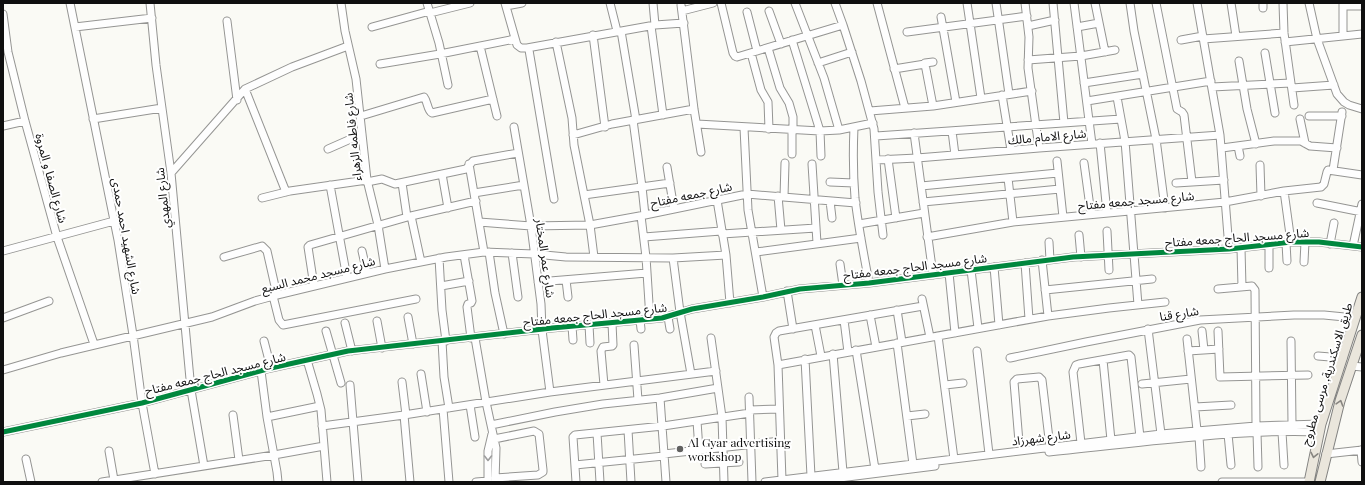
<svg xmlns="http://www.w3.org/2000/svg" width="1365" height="485" viewBox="0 0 1365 485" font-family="'Playfair Display','Noto Sans Arabic',serif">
  <rect width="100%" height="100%" fill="#fafaf5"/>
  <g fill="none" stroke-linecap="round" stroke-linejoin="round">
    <defs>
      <path id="minor" d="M70,3L118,240L133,335L142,403L155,474
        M150,3L156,65L171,173L191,390L204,466
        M341,3L345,31L356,79L367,180L378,225L385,269
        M427,3L439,43L448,85
        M505,3L517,45L521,48H527L529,50L554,199
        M610,3L617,31
        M653,3L655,25
        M721,3L733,53L735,56L737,57L843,25
        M795,3L824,78L839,130
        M835,3L843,25L861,81L874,129L878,192L883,235
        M877,3L905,108
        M967,3L981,98
        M996,3L1009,94
        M1025,3L1029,37L1028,68L1039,148
        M1053,3L1064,123
        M1074,3L1092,144
        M1095,3L1105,52
        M1130,3L1134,31L1156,139L1165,208
        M1156,3L1177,109L1182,112L1184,115L1192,182
        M1197,3L1220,135L1229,249
        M1231,3L1236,36
        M1263,3V8
        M1283,3L1284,33L1294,105
        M1309,3L1317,39L1337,94L1344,102L1349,105L1362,109
        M681,5L694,109L701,152
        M506,6L522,3
        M1343,6H1362
        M682,11L713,3
        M769,11L781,44
        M747,12L757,51
        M430,13L470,3
        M3,14L8,52L25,121L57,237L94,344
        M941,17L956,102
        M227,21L237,100
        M651,26L663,115
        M1028,26L1055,20
        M75,27L152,18
        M372,27L430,11
        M1077,27L1099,23
        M621,31L636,120
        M907,32L1027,16
        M593,35L605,127
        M1343,35V3
        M1203,39L1284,33
        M792,40L820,131L821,156
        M1181,40L1203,36
        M556,42L572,118L574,145L590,225L594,257
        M1285,42L1362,34
        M480,46L497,116
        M527,48L655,25L684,23
        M768,48L780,88L789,103L793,117V131
        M751,53L761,90L768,102L769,129
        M1265,53L1275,113
        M1028,60L1081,56L1115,50
        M1239,61L1247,109L1256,144
        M818,63L852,52
        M925,63L933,62
        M380,64L440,54L515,39
        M894,69L925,64L933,106
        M1084,83L1143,74
        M1212,87L1291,83
        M1292,88L1334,85
        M245,89L286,192
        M1002,95L1011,150
        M1117,97L1125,141L1138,305
        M1087,101L1211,81
        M870,111L933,106L1032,91
        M361,116L424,97C428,102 427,110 432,113L493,99
        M1309,116H1342
        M93,119L162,108
        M1300,119L1305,143
        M633,120L642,187L645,215
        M697,124L820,131L839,130L873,123
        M3,126L25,121
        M514,127L531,226L541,304L542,330L550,392
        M854,127C853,150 853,174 855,198C858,226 864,255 869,283
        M744,128L748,210L763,297
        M792,131V154
        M952,131L955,155
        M914,133L933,275
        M573,135L612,124L694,109
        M876,136L1121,119
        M1100,143L1107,213
        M1238,146L1240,156
        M1222,148L1274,141H1301L1310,146L1337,148
        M328,149L362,134
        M888,159L896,218
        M876,160L917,158L1039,148L1220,135
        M1057,161L1063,217
        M1084,163L1091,214
        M469,164L484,252
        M812,164L817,243
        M1260,165L1261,196
        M667,167L674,209
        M1333,170L1342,112
        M171,173L245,89L292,67L348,46
        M442,174L448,208
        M1008,178L1013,222
        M367,182L382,179L395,184L466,169L473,161L518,153
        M830,182L854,183
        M402,183L407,217
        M1176,183L1224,180
        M330,185L347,278
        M921,186L1058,173
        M1284,191L1291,242
        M474,193L524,185
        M584,195L670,183
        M778,196L781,230
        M784,197L785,163
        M262,198L290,191L367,180
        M717,200L726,255L730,303
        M830,201L832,218
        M923,202L1060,189
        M1317,203L1362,212
        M411,216L421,262
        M641,216L646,257L650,319
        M479,222L531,226L590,225L645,215L747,194L856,203
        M859,224L924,213
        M1107,231L1109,270
        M722,234L816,228
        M1079,235L1081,257
        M644,237L721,231
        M927,237L1013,222L1225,202L1284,191L1321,187L1324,184L1327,172L1328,170L1362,175
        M1049,242L1050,260
        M1286,243L1287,261
        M1330,244L1334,223
        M1353,246L1362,204
        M1241,248L1242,287
        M3,251L114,221
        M362,251L367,273
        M489,252L495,293L504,334
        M756,252L861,238
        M512,253L518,297
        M464,255L472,301L471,303L468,304L467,307L471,338
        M224,257L262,246L267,251L277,295
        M439,258L442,310L446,341
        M673,258L680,312L691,374
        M1042,260L1048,316
        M1304,262L1305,242
        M1025,263L1029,319
        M840,264L843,285
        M994,267L999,325
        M1269,268V245
        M971,270L978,328
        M949,273L955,333
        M566,280L568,297
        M538,282L647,273
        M314,286L308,247L310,245L411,216L476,201
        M441,286L469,281
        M1218,289L1252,286L1255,290L1256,426
        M1045,290L1152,279
        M787,291L793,329
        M273,296L279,320L283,325L416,299
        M922,299L930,337
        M897,310L902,342
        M870,315L876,347
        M408,317L413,344
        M668,317L670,329
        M3,318L49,301
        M640,320L641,329
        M844,320L848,352
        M377,321L382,348
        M345,323L352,351
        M589,325L590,343
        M815,325L821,356
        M572,326L573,340
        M1148,329L1161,434
        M326,331L341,383
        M1202,331L1204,350
        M1218,331L1220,377L1308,375
        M938,336L954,459
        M475,338L486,402L496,448L495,482
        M711,338L722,417L724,482
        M1187,339L1197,430
        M264,341L271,368
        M442,341L444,377L449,408
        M1291,341L1292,424
        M897,343L913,464
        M634,345L638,400
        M856,350L875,469
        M977,351L989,454
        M1188,351L1219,349
        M833,354L843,472
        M1318,356L1343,358
        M1010,358L1086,342L1200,320L1294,315H1324L1355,318
        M805,359L811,476
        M307,360L317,394L321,410L327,482
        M1103,360L1111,440
        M778,365L1048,316L1109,308L1165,302
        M1352,366L1362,367
        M3,370L61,353L212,317L255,301L277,295L385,269L446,257L484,252L534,254L566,257L673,258L726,255
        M261,371L267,417L277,472L278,482
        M421,374L427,412
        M402,382L406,415
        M1142,384L1191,379
        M350,385L358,482
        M604,385L601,351L603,347L612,346L613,345L612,323
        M945,385L963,383
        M749,397L752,482
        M660,398L666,482
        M470,405L475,437
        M1195,407L1231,405
        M443,409L449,482
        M750,410L779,409
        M233,415L239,460
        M404,415L410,482
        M907,416L925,414
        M267,417L320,406
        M697,421L699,450
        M491,425L555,412L603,404L660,398L718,388
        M322,426L404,415L550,392L716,371
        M628,430L631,482
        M3,432L142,403L271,368L348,351L552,328L662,318L692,309L763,297L800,289L869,283L1073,257L1229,249L1291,242H1319L1362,247
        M1257,432L1258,467
        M1282,432L1284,465
        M597,433L600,482
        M1228,434L1231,465
        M1199,437L1201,467
        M494,439L534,431L539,434L543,470V472L538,475L495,478
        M1019,442L1014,382L1017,379L1039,377L1042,380L1050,447
        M1081,443L1073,372L1076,365L1079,364L1129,355L1131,357L1140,437
        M1361,450L1362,462
        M109,451L114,480
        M1049,452C1097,447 1146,441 1194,437C1236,433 1277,430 1319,432
        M664,454L781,441
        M1326,454L1362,450
        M26,459L31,482
        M705,464L739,462
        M575,465L664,456
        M782,480L778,365L774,337L776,333L779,331L923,306
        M102,482L274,455L324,446
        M476,482L488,481
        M488,482V451L492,434
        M576,482L573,437L575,435L663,426L750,413
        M765,482L1161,434L1256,426L1321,424
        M808,482L935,466
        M1222,482H1309"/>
      <path id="major" d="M1309,482L1321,424L1362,297
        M1320,482L1340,401L1362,335"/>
    </defs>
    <use href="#minor" stroke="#959593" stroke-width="9"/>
    <use href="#major" stroke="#828280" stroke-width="11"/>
    <use href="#minor" stroke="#fefefe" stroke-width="7"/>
    <use href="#major" stroke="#eae6dc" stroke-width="9"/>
    <defs>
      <path id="cycleway" d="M3,432L142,403L271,368L348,351L552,328L662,318L692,309L763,297L800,289L869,283L1073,257L1229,249L1291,242H1319L1362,247"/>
    </defs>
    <use href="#cycleway" stroke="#fff" stroke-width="8"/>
    <use href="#cycleway" stroke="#00873e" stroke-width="5"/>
  </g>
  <defs><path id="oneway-chevron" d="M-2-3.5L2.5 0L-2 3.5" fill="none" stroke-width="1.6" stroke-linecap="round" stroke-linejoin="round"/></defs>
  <g stroke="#878580">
    <use href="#oneway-chevron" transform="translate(1340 403) rotate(-73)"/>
    <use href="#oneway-chevron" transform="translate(1314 455) rotate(102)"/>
  </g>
  <use stroke="#9e9e9e" href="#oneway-chevron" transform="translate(488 458) rotate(90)"/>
  <circle fill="#616160" stroke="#fff" stroke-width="1.5" cx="680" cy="449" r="4"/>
  <g text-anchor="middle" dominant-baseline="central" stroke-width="4" stroke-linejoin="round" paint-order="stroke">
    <g font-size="12" fill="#0f0f0f" stroke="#fff">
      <text transform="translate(1047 136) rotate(-5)">شارع الامام مالك</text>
      <text transform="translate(352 137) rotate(-96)">شارع فاطمه الزهراء</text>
      <text transform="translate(52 178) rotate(75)">شارع الصفا و المروة</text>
      <text transform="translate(691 194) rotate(-12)">شارع جمعه مفتاح</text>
      <text transform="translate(162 198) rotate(-96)">شارع المهدي</text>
      <text transform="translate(1136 200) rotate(-5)">شارع مسجد جمعه مفتاح</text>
      <text transform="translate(127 236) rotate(80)">شارع الشهيد احمد حمدى</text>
      <text transform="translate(1237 237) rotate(-4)">شارع مسجد الحاج جمعه مفتاح</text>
      <text transform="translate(546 258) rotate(82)">شارع عمر المختار</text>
      <text transform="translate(915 266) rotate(-7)">شارع مسجد الحاج جمعه مفتاح</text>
      <text transform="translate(318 274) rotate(-14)">شارع مسجد محمد السبع</text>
      <text transform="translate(1179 313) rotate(-9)">شارع قنا</text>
      <text transform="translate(595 314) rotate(-6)">شارع مسجد الحاج جمعه مفتاح</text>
      <text transform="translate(215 373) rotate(-14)">شارع مسجد الحاج جمعه مفتاح</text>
      <text transform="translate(1326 374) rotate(-73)">طريق الاسكندرية, مرسى مطروح</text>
      <text transform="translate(1041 437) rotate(-7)">شارع شهرزاد</text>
    </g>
    <g font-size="12" fill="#0f0f0f" stroke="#fff" text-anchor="start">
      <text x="688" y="442">Al Gyar advertising<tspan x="688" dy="14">workshop</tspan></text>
    </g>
  </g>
  <rect width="1365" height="485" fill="none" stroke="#0f0f0f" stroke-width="8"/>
</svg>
